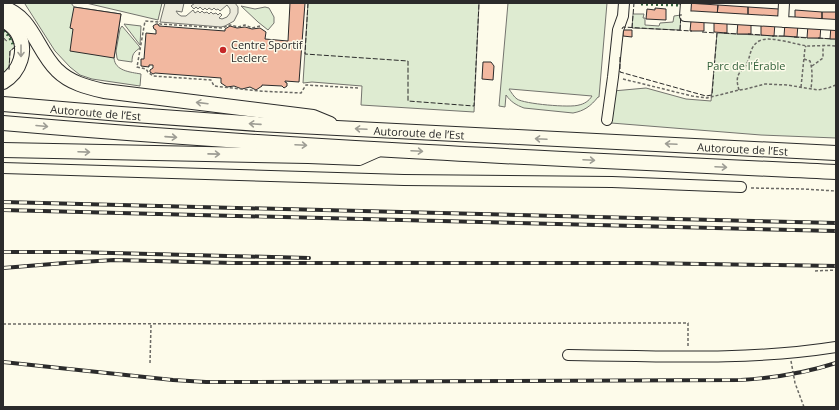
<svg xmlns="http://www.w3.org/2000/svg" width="839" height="410" viewBox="0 0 839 410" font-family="'Open Sans',sans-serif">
  <rect width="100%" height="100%" fill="#fdfbea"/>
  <path fill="#deebd1" stroke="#74746e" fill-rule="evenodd" d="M25,3H71L74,7L121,14L114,58C115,71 130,72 141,74L140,86L92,79L80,75L70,67L55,51L25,4Z
    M86,3H162L158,20Z
    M308,3H479L474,112L361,105L362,86L312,82L303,83Z
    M508,3H607L599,97H598C591,106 584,111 573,113L524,108C516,105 511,102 506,95L505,107L499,106ZM509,89H510L592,96C589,101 584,104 579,105C571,108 524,104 517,99C514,97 511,92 509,89Z
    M241,6L255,9L265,7L269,8L274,17V23L268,30L258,22Z
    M633,14H644L643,18H645V25L659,26L660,23L673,22L674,16L681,15L680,30L632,28Z
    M124,24L141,26L140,45Z
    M122,26L139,46L140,48C134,52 132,54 132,62L118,60L117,58L116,51L120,29Z
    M3,29C9,34 13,40 15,47L10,51L9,70L3,75V39L7,41L3,37Z
    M717,33L836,39V138L761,135L611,123L613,91L646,88L686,99L711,101L712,91Z"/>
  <path fill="#eceadb" stroke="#74746e" d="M165,3H184L182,12L176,11L178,14L181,16H186L193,10L195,13L198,11L200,13L202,11L204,13L207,12L209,14L211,12L213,14L216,13L218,15L220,13L222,15L219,18L222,19L227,17L230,13V9L227,5L220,11L218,9L216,10L214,8L212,10L209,8L207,10L205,8L203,10L200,7L198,9L196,7L194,9L191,6L195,3H235L238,7V13L234,21L225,26L221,27L160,22Z"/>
  <path fill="#f2b8a0" stroke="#2b2b2b" d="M290,3H305L299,82L285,81V82L287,83V86L284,88L282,86L262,85V86L256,90L250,87L242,89L234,86L227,87L221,83V78L155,73L153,74L150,72V70L153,68V65H149V67L141,66V59H144L146,33L156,34V30L154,29L153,26L156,24H158L159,26L225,31V29L230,26L237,28L245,27L252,29L260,28L266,32L265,39L288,41Z
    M687,3L718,5L717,16L687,14Z
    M718,5L748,7V18L717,16Z
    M74,7L121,14L114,58L70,51L73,29L70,28Z
    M748,7L779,9L778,20L748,18Z
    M655,8L666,9V20L646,19L647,9L655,10Z
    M795,10L822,12V22L795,21Z
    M822,12H836V23L822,22Z
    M714,19L727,20V33L714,32Z
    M691,21L704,22V31H690Z
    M738,21H751V34H737Z
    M761,22L775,23L774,36L761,35Z
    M785,23L798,24L797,37L784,36Z
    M808,25H821L820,38H807Z
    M831,26H836V39H830Z
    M623,30H632V37L623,36Z
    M483,62H491L494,66L493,80L482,79Z"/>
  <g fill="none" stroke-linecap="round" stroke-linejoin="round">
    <defs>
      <path id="minor" d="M686,3L685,16L836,25
        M783,22L784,3
        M607,120L613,77L618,30L623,16L624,3
        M3,168L404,180L612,182L741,187
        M568,355C657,356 748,361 836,347"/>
      <g id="highway">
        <path d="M3,8C32,16 37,51 57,70C70,83 87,87 104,91L313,117L330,124"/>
        <path d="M3,20C8,23 14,27 17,32C28,50 20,72 3,82"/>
        <path id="s1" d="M3,104L121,114L258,124L836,153"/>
        <path d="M3,123C280,147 558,159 836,172"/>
        <path d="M3,150L308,156L359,158L377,150"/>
      </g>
    </defs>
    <use href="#minor" stroke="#2b2b2b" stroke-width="12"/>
    <use href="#highway" stroke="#2b2b2b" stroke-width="16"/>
    <path stroke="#6a6964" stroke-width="1.5" stroke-dasharray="3 2" stroke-linecap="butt" d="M260,26L252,28L245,25L238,27L230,25L222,28L160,24L159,22L145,21L137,67L146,69L148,72L153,76L211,80L214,86L259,91L301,93L306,85L358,88
      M804,59L810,61C813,71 812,79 811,89
      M812,66L823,58V46
      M623,79L692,96L707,98L739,90L746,89L765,84L787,85L818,90L828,88L836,85
      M801,87L805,48L806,46
      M739,90C737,83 736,78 740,72C742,70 745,68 746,65C751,57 749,47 759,41C770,35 796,45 808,46C817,46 827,45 836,46
      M751,188L803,189L836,191
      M815,271L836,270
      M3,324L688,323V347
      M791,361L795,383L804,407
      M150,363L151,325"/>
    <use href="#minor" stroke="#fdfbea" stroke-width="10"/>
    <use href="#highway" stroke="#fdfbea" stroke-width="14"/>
    <defs>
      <path id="rail" d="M3,202L836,223
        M3,210L836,231
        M3,252H74L309,258
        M3,268L65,263L114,260L234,263H641L836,266
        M3,362L173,380L206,382H247L741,380C774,378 805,373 836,363"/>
    </defs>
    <use href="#rail" stroke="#2b2b2b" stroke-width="4"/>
    <use href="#rail" stroke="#fdfbea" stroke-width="2.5" stroke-dasharray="8" stroke-linecap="butt"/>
    <path stroke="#34623c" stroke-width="3" stroke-dasharray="2 3" stroke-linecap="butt" d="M641,4L679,5
      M3,31L8,35L13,44"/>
    <path stroke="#2b2b2b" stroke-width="1" stroke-dasharray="5 2" stroke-linecap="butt" d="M308,3L305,54L408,61V101L474,106L479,3
      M670,3L681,4
      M632,28L634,3
      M3,29C9,34 13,40 15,47L10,51L9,70
      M622,29L623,27L692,31
      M680,30L681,14
      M702,32L716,33
      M724,33L738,34
      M748,34L762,35
      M772,36H786
      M794,37L808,38
      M818,38L832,39
      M620,57V72L706,96L712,95L717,33"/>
  </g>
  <defs><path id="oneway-shaft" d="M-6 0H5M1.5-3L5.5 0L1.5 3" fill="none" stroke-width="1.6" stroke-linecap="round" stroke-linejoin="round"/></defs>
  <g stroke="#9e9d94">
    <use href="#oneway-shaft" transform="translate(21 51) rotate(90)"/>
    <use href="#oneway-shaft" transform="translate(202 103) rotate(-173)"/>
    <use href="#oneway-shaft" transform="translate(255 124) rotate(-176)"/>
    <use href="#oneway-shaft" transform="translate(42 126) rotate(5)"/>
    <use href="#oneway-shaft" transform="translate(361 129) rotate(-177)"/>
    <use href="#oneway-shaft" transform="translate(171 137) rotate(4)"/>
    <use href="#oneway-shaft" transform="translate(541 139) rotate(-177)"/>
    <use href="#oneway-shaft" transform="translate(671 144) rotate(-177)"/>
    <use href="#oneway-shaft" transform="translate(301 145) rotate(3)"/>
    <use href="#oneway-shaft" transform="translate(417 151) rotate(3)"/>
    <use href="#oneway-shaft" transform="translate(84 152) rotate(2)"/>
    <use href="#oneway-shaft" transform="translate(214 154) rotate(1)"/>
    <use href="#oneway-shaft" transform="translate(589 160) rotate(3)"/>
    <use href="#oneway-shaft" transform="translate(721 167) rotate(3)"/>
  </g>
  <circle fill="#c62828" stroke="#fdfbea" stroke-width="1.5" cx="223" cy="50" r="4"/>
  <g text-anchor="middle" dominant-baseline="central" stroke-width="3" stroke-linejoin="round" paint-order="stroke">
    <g font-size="11" fill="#2b2b2b" stroke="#fdfbea" text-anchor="start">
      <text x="231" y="44">Centre Sportif<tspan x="231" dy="13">Leclerc</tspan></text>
    </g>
    <g font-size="11" fill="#34623c" stroke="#fdfbea">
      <text x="746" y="65">Parc de l'Érable</text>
    </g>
    <g font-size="11" fill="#2b2b2b" stroke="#fdfbea">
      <text stroke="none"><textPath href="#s1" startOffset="93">Autoroute de l’Est</textPath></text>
      <text stroke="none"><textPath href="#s1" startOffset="417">Autoroute de l’Est</textPath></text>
      <text stroke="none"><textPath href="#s1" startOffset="741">Autoroute de l’Est</textPath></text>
    </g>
  </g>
  <rect width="839" height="410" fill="none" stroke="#2b2b2b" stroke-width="8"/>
</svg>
